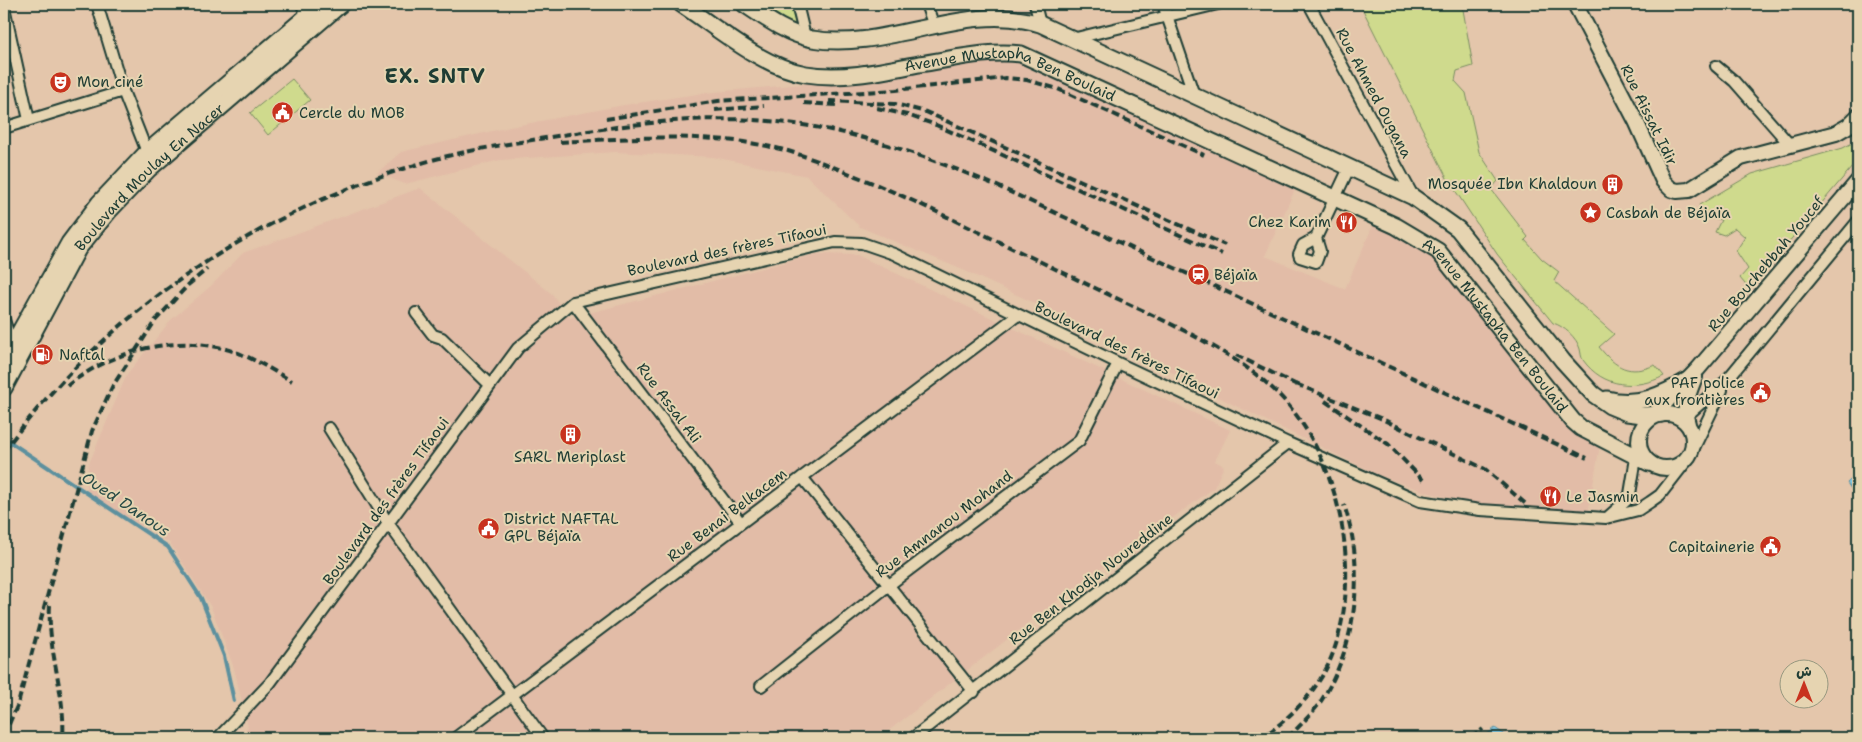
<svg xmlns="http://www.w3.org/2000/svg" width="1862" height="742" viewBox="0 0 1862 742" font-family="'Shantell Sans','Playpen Sans Arabic',sans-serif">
  <rect width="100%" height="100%" fill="#e4c6ab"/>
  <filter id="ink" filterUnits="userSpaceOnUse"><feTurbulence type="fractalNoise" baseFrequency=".02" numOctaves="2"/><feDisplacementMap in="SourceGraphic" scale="10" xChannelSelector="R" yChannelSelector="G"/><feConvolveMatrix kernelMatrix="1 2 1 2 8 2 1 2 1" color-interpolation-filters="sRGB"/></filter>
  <g filter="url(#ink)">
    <path fill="#e2bca7" d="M985,59H1019L1296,187L1265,256L1345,289L1374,223L1434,255L1600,445L1588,514L1524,511L1460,501L1423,491L1379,475L1234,405L1084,326L963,270L860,227L807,176L713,157L615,152L500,160L405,184L377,173L401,152L510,127L624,105L704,93L837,81Z
      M420,188L552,294L570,318L817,254L857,255L1230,430L1215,461L1224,466L1214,488L1065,595L879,738H239L248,727L234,668L211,607L170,543L87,494L88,466L127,374L171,320L212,285L243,253Z"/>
    <path fill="#cfda8d" stroke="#778c60" d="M760,4H789L798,30Z
      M1360,4H1462L1473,66L1457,71L1455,81L1466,93L1479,152L1498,181L1491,189L1528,237L1525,240L1542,259L1559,272L1554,281L1614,334L1599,347C1616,368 1629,376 1655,365L1664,376C1636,390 1603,388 1583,360C1581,357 1581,353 1580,349C1577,338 1564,326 1553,323L1497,254L1447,178Z
      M292,79L310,100L268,135L250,113Z
      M1858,140V160L1749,289L1740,278L1748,269L1736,251L1745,237L1735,228L1724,235L1715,232L1721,220L1707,216L1699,205L1752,174L1843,148Z"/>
    <path fill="#83c8e4" stroke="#5b909e" d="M1858,473V499L1847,483Z
      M1495,728L1510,738H1482Z"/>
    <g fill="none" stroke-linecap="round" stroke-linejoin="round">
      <path stroke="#5b909e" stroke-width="4" d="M4,438L168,547L201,598L224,656L234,701"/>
      <defs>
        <path id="minor" d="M97,4L123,91L147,152
          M302,4L306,16
          M797,4L805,37
          M926,4L934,26
          M1035,4L1040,24
          M1163,4L1194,95
          M1309,4L1413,196
          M4,7L29,120
          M1072,39L1218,4
          M1716,66L1734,81L1791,146
          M4,128L123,91
          M1316,238L1350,166
          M1316,238L1320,251L1316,262L1300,257L1299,254L1303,245Z
          M573,302L741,523
          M416,313L433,335L442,338L490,385
          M4,320L12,345
          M1674,415L1691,412L1726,381L1858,221
          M329,428L388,523L543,738
          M1692,452L1722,390
          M802,477L974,692
          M1609,516L1626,501L1630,494L1639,440
          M761,686L889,585L1079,441L1118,363
          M218,738L270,683L518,348L573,302L835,242L862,243L894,254L1118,363L1288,443L1420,501L1480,510L1606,518L1638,510L1650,502L1660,495L1688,459
          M455,738L1018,315
          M913,738L1288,443"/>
        <path id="secondary" d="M1575,4L1636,121L1663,181L1671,189L1677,191L1689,190L1741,158L1836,133L1848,126L1858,116
          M1639 441a27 27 0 1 1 54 0a27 27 0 1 1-54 0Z
          M1646,423L1698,369L1858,181
          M1688,424C1682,407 1689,393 1695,377"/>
        <g id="primary">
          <path id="s1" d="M681,4C719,29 760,66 806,74C843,80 883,71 919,64C953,59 987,50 1021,54L1396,226L1438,251L1573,421L1581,428L1649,463"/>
          <path d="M744,4C765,18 787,34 812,39C888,52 965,0 1040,24L1413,197L1458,229L1563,361L1593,394L1610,406L1627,413L1643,415L1662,414"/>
          <path d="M4,360L69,243L99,203L147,152L321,4"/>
          <path id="s2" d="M4,388L78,249L109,211L149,169L341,4"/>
          <path d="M1607,399C1637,407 1663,395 1688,380"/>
        </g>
      </defs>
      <use href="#minor" stroke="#1f3d34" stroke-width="14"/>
      <use href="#secondary" stroke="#1f3d34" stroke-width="18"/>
      <use href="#primary" stroke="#1f3d34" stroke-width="19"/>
      <use href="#minor" stroke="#e6d4b1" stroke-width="10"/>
      <use href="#secondary" stroke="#e6d4b1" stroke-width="14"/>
      <use href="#primary" stroke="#e6d4b1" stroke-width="15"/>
      <path stroke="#1f3d34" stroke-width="4" stroke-dasharray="8 4" stroke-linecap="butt" d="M829,101L895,104L926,112L1225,245
        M804,103L837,105
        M877,108L907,115L936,125L1222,254
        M715,110L764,106
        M606,119L718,101L896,90L1006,78L1027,80L1058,89L1204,155
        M560,142C635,138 714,131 788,151C808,157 829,165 848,173C912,198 973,230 1035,259C1072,277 1109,295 1146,312C1190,333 1235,355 1271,387C1341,450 1367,580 1328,665C1313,696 1289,718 1262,738
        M1236,355L1301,387
        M1296,384L1380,418L1485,469L1527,505
        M67,386C114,349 183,331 241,354C258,361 275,372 292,381
        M1325,401L1388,444L1423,480
        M4,451C108,309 263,208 432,160C472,149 515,143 557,136C630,124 704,114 778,122C854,129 925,156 995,185L1587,458
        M50,605C47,650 66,693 63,738
        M4,735L18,704L92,431L112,387L155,321L188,285L207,269
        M1288,738C1298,727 1310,716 1319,704C1357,648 1366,569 1344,505
        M1471,738L1483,729"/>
    </g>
  </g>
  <defs>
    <symbol id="theatre-disc" viewBox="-11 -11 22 22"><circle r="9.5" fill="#c8321e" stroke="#e6d4b1"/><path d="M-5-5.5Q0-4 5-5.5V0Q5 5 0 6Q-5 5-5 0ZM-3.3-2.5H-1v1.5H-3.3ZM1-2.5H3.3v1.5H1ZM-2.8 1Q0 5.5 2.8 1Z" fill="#fff"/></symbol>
    <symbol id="civic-disc" viewBox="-11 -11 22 22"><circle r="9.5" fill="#c8321e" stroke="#e6d4b1"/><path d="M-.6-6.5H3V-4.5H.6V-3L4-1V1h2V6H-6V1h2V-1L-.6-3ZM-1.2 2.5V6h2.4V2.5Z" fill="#fff"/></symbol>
    <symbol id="building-disc" viewBox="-11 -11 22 22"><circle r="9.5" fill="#c8321e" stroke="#e6d4b1"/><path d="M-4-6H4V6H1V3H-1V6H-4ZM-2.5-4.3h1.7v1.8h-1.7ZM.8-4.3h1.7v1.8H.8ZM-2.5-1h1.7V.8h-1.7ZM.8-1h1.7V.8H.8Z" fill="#fff"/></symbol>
    <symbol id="sight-disc" viewBox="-11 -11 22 22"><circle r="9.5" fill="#c8321e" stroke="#e6d4b1"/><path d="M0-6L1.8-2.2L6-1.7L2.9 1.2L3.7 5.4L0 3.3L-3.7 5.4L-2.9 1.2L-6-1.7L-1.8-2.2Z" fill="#fff"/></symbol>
    <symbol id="restaurant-disc" viewBox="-11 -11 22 22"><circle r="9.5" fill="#c8321e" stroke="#e6d4b1"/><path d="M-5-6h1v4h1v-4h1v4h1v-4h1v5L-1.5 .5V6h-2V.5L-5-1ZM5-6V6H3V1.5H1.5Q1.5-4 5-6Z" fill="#fff"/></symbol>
    <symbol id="station-disc" viewBox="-11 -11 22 22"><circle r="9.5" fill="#c8321e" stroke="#e6d4b1"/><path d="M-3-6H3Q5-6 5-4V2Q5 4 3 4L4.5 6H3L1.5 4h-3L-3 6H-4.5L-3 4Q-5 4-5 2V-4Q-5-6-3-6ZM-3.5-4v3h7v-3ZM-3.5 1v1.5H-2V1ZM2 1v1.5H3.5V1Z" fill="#fff"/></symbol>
    <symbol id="fuel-disc" viewBox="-11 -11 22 22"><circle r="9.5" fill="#c8321e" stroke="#e6d4b1"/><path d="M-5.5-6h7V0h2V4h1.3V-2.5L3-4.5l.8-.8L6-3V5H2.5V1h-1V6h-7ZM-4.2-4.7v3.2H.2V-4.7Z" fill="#fff"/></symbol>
  </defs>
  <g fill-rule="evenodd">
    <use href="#theatre-disc" x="48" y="70" width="25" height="25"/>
    <use href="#civic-disc" x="270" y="100" width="25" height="25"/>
    <use href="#building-disc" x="1600" y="172" width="25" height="25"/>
    <use href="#sight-disc" x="1578" y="200" width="25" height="25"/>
    <use href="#restaurant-disc" x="1334" y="210" width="25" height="25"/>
    <use href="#station-disc" x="1186" y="262" width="25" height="25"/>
    <use href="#fuel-disc" x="30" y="342" width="25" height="25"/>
    <use href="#civic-disc" x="1748" y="380" width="25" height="25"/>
    <use href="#building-disc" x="558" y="422" width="25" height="25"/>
    <use href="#restaurant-disc" x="1538" y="484" width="25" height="25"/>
    <use href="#civic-disc" x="476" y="516" width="25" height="25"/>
    <use href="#civic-disc" x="1758" y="534" width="25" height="25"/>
  </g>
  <g text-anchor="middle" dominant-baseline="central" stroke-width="4" stroke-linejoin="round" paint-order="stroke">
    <g font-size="15" fill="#1f3d34" stroke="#e6d4b1" text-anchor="start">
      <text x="77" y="82">Mon ciné</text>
      <text x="299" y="113">Cercle du MOB</text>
      <text x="1597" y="184" text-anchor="end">Mosquée Ibn Khaldoun</text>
      <text x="1606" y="213">Casbah de Béjaïa</text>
      <text x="1331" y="222" text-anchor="end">Chez Karim</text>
      <text x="1214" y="275">Béjaïa</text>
      <text x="59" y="355">Naftal</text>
      <text x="1745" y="383" text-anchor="end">PAF police<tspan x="1745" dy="17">aux frontières</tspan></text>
      <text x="570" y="457" text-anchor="middle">SARL Meriplast</text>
      <text x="1566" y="497">Le Jasmin</text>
      <text x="504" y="519">District NAFTAL<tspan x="504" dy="17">GPL Béjaïa</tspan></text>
      <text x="1755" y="547" text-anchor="end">Capitainerie</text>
    </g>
    <g font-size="15" fill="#1f3d34" stroke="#e6d4b1">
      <text stroke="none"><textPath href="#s1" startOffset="354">Avenue Mustapha Ben Boulaid</textPath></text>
      <text transform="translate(1374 93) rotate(62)">Rue Ahmed Ougana</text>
      <text transform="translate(1649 115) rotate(64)">Rue Aissat Idir</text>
      <text stroke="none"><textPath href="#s2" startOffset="259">Boulevard Moulay En Nacer</textPath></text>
      <text transform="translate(727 250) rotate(-12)">Boulevard des frères Tifaoui</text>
      <text transform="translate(1766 264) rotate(-50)">Rue Bouchebbah Youcef</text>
      <text stroke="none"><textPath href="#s1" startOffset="916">Avenue Mustapha Ben Boulaid</textPath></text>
      <text transform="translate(1127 350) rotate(26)">Boulevard des frères Tifaoui</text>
      <text transform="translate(669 403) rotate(53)">Rue Assal Ali</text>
      <text transform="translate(386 501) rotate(-54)">Boulevard des frères Tifaoui</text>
      <text transform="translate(727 515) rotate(-37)">Rue Benai Belkacem</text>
      <text transform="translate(944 524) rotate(-37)">Rue Amnanou Mohand</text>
      <text transform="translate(1091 579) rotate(-38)">Rue Ben Khodja Noureddine</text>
    </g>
    <g font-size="16" font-style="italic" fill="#294b46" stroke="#e6d4b1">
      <text transform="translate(126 504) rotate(34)">Oued Danous</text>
    </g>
    <g font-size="20" font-weight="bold" letter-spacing="1" fill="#1f3d34" stroke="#e6d4b1">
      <text x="435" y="76">EX. SNTV</text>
    </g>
  </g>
  <rect width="1862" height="742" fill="none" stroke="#e6d4b1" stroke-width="20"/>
  <rect x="10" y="10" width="1842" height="722" fill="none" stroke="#1f3d34" stroke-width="2" filter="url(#ink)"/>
  <g transform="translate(1804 684)"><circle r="24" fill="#e6d4b1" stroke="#96987f"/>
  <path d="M0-4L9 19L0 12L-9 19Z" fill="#c8321e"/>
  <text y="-8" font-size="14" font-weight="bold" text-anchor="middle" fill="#1f3d34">ش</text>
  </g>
</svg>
